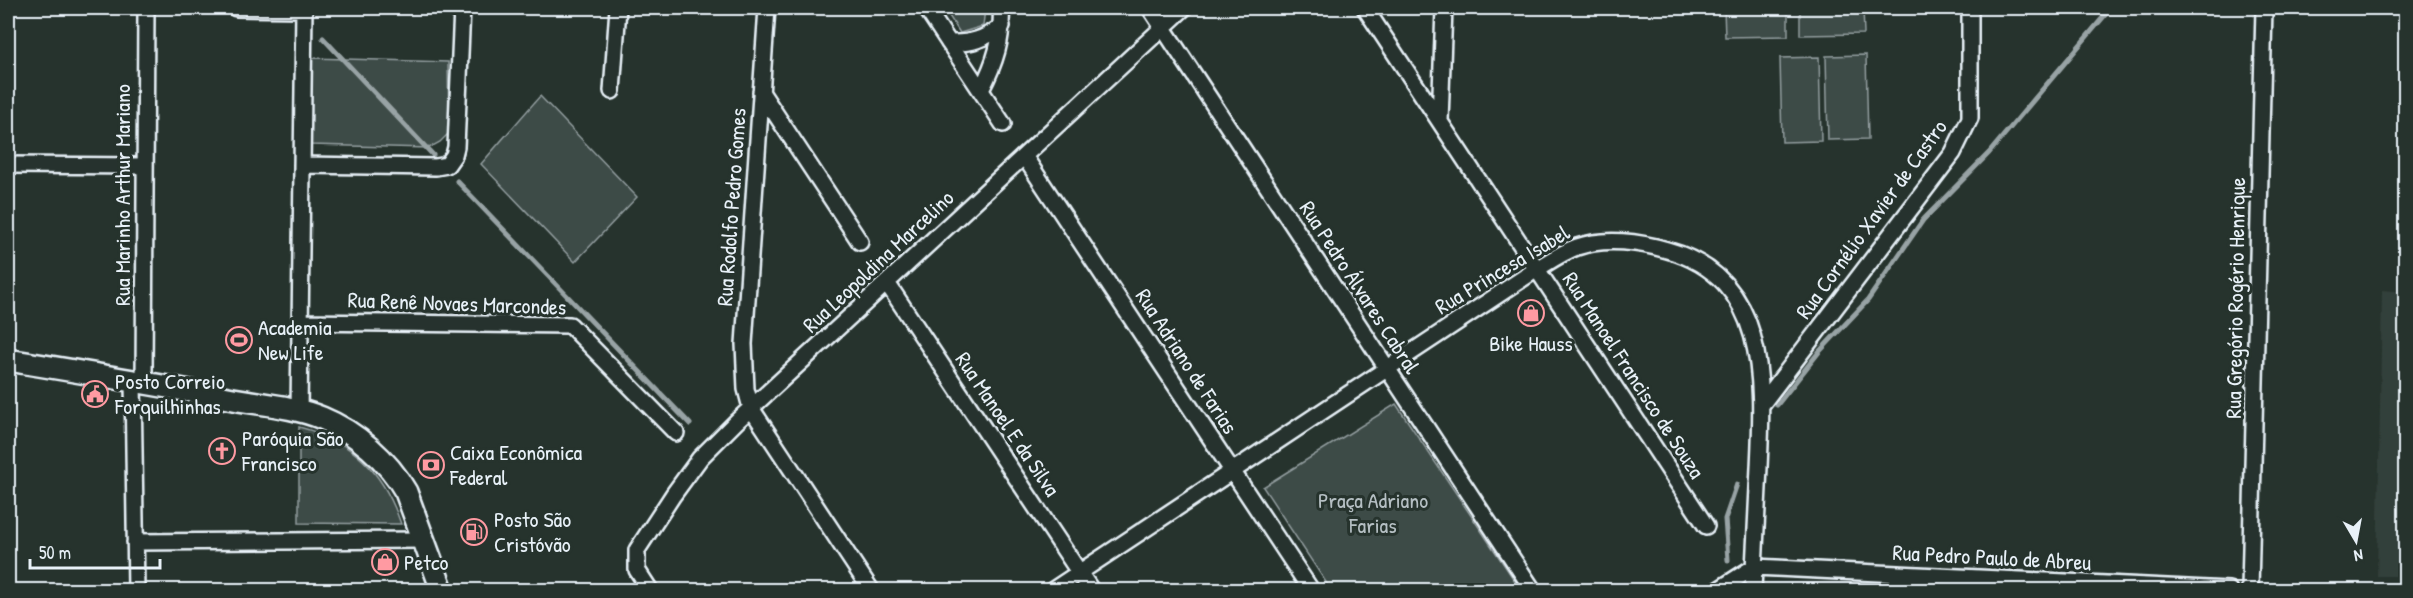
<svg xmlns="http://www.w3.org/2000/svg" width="2413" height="598" viewBox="0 0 2413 598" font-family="'Patrick Hand',sans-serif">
  <rect width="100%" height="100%" fill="#26332d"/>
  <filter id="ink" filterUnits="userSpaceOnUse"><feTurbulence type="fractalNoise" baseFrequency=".0167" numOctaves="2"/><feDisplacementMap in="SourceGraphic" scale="12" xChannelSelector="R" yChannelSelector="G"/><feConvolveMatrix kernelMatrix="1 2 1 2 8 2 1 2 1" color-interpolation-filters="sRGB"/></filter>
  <g filter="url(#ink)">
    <path fill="#333f3a" d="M2382,290L2405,292V576H2377Z"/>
    <path fill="#3e4b47" stroke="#939ea0" stroke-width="1.5" d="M944,8H985L983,26L960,33Z
      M1724,8H1788V36L1725,37Z
      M1800,8H1863L1864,34L1800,35Z
      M1866,55L1868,139L1828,140L1826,56Z
      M1819,57L1821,141L1782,142L1780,58Z
      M311,58L448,62L449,133L440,142L429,148L311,145Z
      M540,96L637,197L575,262L481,164Z
      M1396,404L1521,590H1331L1263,487Z
      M299,427C353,441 383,471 401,524L299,523Z"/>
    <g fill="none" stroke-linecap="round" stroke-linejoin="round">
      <path stroke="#98a3a5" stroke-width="5" d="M323,38L433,155
        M457,181L690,424
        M1777,405L1819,352L1868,300L1923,220L1989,153L2111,8
        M1728,560L1725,519L1737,484"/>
      <defs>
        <path id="minor" d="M236,8L304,9
          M767,8L744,344L746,389L751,408L871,590
          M926,8L1003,124
          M1150,8L1533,590
          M1365,8L1706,526
          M949,43C971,44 985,39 1002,26
          M981,90C995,63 1003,39 1001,8
          M612,91L618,8
          M761,92L860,242
          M1440,121L1444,8
          M1024,156L1311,590
          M8,165L144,166
          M302,165L436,167L447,165L454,155L456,147L462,8
          M887,283L1091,590
          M300,322L570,325L676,433
          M133,380L136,590
          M144,382L146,8
          M1762,404L1953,153L1970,118V8
          M299,412L304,8
          M135,542L422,540
          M1754,567L2229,590
          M650,590L637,570V550L673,495L700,458L737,421L1184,8
          M1053,590L1537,269C1550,261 1563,252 1577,247C1605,237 1640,242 1667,250C1769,278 1763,382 1759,467C1757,508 1755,549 1753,590
          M1718,590L1754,567
          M2250,590L2264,8"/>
        <path id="secondary" d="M8,360C81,372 155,384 228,398C258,404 293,406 322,418C356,432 388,460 406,492L442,590"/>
      </defs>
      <use href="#minor" stroke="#e8f1f8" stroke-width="20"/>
      <use href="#secondary" stroke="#e8f1f8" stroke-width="26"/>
      <use href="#minor" stroke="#26332d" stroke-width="15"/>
      <use href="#secondary" stroke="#26332d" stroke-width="21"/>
    </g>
  </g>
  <defs>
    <symbol id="shop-ring" viewBox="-11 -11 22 22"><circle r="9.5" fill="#26332d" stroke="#ff9aa2" stroke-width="1.5"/><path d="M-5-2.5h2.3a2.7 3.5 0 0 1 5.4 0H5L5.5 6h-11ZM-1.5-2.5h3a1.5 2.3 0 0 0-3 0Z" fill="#ff9aa2"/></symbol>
    <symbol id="stadium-ring" viewBox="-11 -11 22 22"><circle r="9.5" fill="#26332d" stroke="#ff9aa2" stroke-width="1.5"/><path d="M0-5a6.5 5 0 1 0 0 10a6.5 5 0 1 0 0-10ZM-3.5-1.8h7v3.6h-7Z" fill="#ff9aa2"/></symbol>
    <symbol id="civic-ring" viewBox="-11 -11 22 22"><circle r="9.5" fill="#26332d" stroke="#ff9aa2" stroke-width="1.5"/><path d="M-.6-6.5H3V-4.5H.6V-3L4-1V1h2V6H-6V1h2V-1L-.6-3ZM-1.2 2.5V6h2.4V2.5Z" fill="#ff9aa2"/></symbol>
    <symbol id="church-ring" viewBox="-11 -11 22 22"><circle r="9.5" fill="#26332d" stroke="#ff9aa2" stroke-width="1.5"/><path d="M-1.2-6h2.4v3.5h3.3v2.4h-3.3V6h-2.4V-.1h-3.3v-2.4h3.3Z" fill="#ff9aa2"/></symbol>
    <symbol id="bank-ring" viewBox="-11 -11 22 22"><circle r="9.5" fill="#26332d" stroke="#ff9aa2" stroke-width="1.5"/><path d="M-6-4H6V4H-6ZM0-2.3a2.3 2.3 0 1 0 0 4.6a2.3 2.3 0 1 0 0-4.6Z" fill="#ff9aa2"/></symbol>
    <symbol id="fuel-ring" viewBox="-11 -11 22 22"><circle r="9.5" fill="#26332d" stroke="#ff9aa2" stroke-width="1.5"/><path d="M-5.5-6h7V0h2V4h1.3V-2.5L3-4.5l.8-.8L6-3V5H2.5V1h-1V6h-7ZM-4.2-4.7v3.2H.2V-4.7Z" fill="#ff9aa2"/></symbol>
  </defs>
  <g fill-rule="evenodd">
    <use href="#shop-ring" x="1516" y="298" width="30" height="30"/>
    <use href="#stadium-ring" x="224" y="325" width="30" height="30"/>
    <use href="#civic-ring" x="80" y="379" width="30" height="30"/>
    <use href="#church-ring" x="207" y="436" width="30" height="30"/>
    <use href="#bank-ring" x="416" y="450" width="30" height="30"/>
    <use href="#fuel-ring" x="459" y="517" width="30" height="30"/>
    <use href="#shop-ring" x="370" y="547" width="30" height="30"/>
  </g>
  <g text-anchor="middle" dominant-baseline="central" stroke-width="6" stroke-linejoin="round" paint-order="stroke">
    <g font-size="22" fill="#e8f1f8" stroke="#26332d">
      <text transform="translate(122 195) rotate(-90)">Rua Marinho Arthur Mariano</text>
      <text transform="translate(731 207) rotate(-86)">Rua Rodolfo Pedro Gomes</text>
      <text transform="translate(1871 219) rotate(-54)">Rua Cornélio Xavier de Castro</text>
      <text transform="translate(878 261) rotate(-43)">Rua Leopoldina Marcelino</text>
      <text transform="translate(1502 269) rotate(-31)">Rua Princesa Isabel</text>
      <text transform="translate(1360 287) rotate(57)">Rua Pedro Álvares Cabral</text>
      <text transform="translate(2235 298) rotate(-89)">Rua Gregório Rogério Henrique</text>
      <text transform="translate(457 303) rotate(2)">Rua Renê Novaes Marcondes</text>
      <text transform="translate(1187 361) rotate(57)">Rua Adriano de Farias</text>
      <text transform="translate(1634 375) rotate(57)">Rua Manoel Francisco de Souza</text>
      <text transform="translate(1008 424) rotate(56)">Rua Manoel E da Silva</text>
      <text transform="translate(1992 557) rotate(3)">Rua Pedro Paulo de Abreu</text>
    </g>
    <g font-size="22" fill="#e8f1f8" stroke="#26332d" text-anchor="start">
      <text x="258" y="327">Academia<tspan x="258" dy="25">New Life</tspan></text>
      <text x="1531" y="343" text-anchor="middle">Bike Hauss</text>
      <text x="115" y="381">Posto Correio<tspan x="115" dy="25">Forquilhinhas</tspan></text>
      <text x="242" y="438">Paróquia São<tspan x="242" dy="25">Francisco</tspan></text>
      <text x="450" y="452">Caixa Econômica<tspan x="450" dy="25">Federal</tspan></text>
      <text x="494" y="519">Posto São<tspan x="494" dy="25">Cristóvão</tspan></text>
      <text x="404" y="562">Petco</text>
    </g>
    <g font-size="22" fill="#b5bfc3" stroke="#26332d">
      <text x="1373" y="500">Praça Adriano<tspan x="1373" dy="25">Farias</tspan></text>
    </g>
  </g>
  <rect width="2413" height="598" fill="none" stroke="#26332d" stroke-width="30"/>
  <rect x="15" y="15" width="2383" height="568" fill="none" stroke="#e8f1f8" stroke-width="2" filter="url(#ink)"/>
  <g transform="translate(2356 541) rotate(170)" stroke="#26332d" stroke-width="4.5" paint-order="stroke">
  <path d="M0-4.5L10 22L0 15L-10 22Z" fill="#e8f1f8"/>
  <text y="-9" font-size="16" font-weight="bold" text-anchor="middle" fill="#e8f1f8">N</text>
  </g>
  <path d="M30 559v9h130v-9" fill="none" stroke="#e8f1f8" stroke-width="3"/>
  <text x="39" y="559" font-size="18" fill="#e8f1f8" stroke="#26332d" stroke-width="4.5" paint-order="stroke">50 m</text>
</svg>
